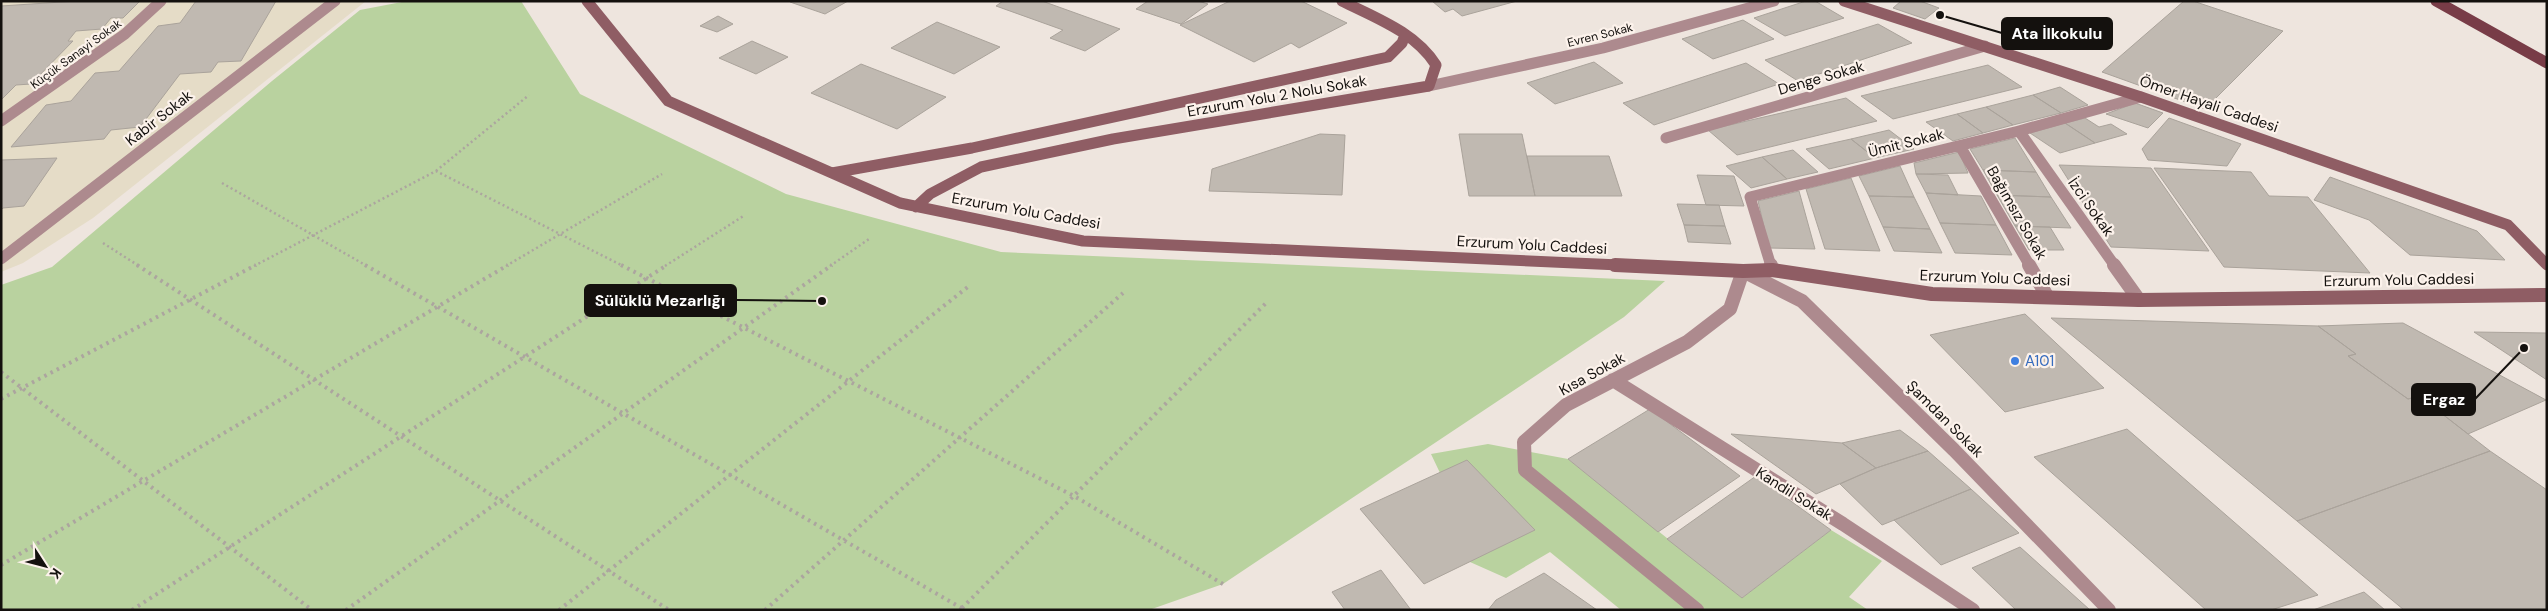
<svg xmlns="http://www.w3.org/2000/svg" width="2548" height="611" viewBox="0 0 2548 611" font-family="'DM Sans',sans-serif">
  <rect width="100%" height="100%" fill="#eee5de"/>
  <path fill="#e5dcc7" d="M1,1H366L93,218L23,263L1,272Z"/>
  <path fill="#b9d29f" d="M407,1H521L580,94L786,194L1001,252L1665,281L1624,317L1223,584L1149,610H1V285L52,267L272,81L360,10Z
    M1488,444L1568,459L1742,598L1831,530L1882,561L1849,597L1868,610H1621L1550,552L1506,578L1452,554L1450,494L1431,454Z"/>
  <path fill="#c0b9b1" stroke="#aaa39b" d="M77,1H140L123,18H111L102,29L76,31L68,41H73L31,84L16,85L1,100V6Z
    M196,1H276L241,61L218,62L211,72L180,74L140,127L111,130L104,139L11,147L46,105L71,101L95,73L119,71L158,26L180,23Z
    M848,1L825,14L790,2L791,1Z
    M1003,1H1042L1120,29L1085,51L1050,38L1063,30L996,6Z
    M1148,1H1198L1208,4L1181,24L1136,9Z
    M1230,1H1301L1347,23L1299,48L1291,43L1254,62L1180,25Z
    M1432,1H1517L1462,16L1453,9L1445,12Z
    M1806,1H1815L1844,18L1785,36L1754,18Z
    M1901,1H1920L1939,8L1925,19L1893,8Z
    M2184,1H2193L2283,31L2205,109L2102,72Z
    M718,16L733,24L717,32L700,26Z
    M1743,20L1774,39L1713,59L1682,39Z
    M937,22L1000,47L954,74L891,48Z
    M1878,24L1912,43L1798,81L1765,60Z
    M752,41L788,57L756,74L719,58Z
    M1594,62L1623,83L1555,104L1527,83Z
    M1746,63L1779,84L1654,125L1623,103Z
    M861,64L946,97L897,129L811,93Z
    M1988,65L2022,87L1893,119L1861,96Z
    M2060,87L2088,105L2061,113L2033,95Z
    M2033,95L2061,113L2013,125L1986,107Z
    M1846,98L1877,121L1737,155L1708,130Z
    M2135,103L2163,113L2148,128L2106,114Z
    M1986,107L2013,125L1983,133L1957,114Z
    M1957,114L1983,133L1953,141L1926,122Z
    M2085,118L2099,127L2111,124L2127,134L2095,143L2065,123Z
    M2169,118L2241,144L2227,166L2148,160L2142,149Z
    M2065,123L2095,143L2060,153L2030,133Z
    M1889,130L1914,149L1875,158L1851,139Z
    M1320,134L1345,135L1342,195L1209,191L1212,169Z
    M1459,134H1522L1535,196H1469Z
    M2015,138L2036,172L1983,170L1970,149Z
    M1851,139L1875,158L1829,169L1806,149Z
    M1793,150L1818,172L1787,179L1762,157Z
    M1959,152L1968,173L1916,174L1914,163Z
    M1527,156H1609L1622,196H1535Z
    M1762,157L1787,179L1751,188L1726,166Z
    M57,158L24,206L3,208L1,210V160Z
    M2059,165L2151,168L2209,251L2111,247Z
    M1900,166L1914,197L1869,196L1859,176Z
    M2154,168L2251,172L2269,196L2308,197L2370,273L2224,267Z
    M1983,170L2036,172L2051,197L1997,195Z
    M1916,174L1948,175L1958,195L1926,193Z
    M1697,175L1734,176L1744,206L1706,205Z
    M2330,177L2477,231L2505,260L2410,255L2369,220L2314,200Z
    M1851,178L1880,251L1825,249L1806,189Z
    M1799,191L1815,249L1769,248L1758,201Z
    M1926,193L1981,196L1996,225L1940,223Z
    M1997,195L2051,197L2071,228L2015,226Z
    M1869,196L1914,197L1930,229L1883,227Z
    M1677,204L1719,205L1725,226L1684,225Z
    M1940,223L1996,225L2012,255L1955,253Z
    M1684,225L1725,226L1731,244L1688,242Z
    M2015,226L2050,227L2064,250H2029Z
    M1883,227L1930,229L1942,253L1894,251Z
    M2025,314L2104,388L2005,412L1930,335Z
    M2051,318L2318,326L2356,354L2348,356L2408,399L2419,396L2490,451L2297,521Z
    M2403,323L2546,400L2468,434L2419,396L2408,399L2348,356L2356,354L2318,326Z
    M2474,332L2547,333V380Z
    M1650,409L1740,476L1658,532L1568,459Z
    M2127,429L2318,595L2271,610H2206L2034,457Z
    M1900,430L1928,451L1876,468L1842,443Z
    M1731,434L1842,443L1876,468L1816,494Z
    M1928,451L1971,489L1882,525L1840,484L1876,468Z
    M2490,451L2547,490V610H2404L2297,521Z
    M1467,460L1535,530L1424,584L1360,509Z
    M1756,476L1831,530L1742,598L1667,539Z
    M1971,489L2019,533L1941,565L1894,520Z
    M2020,547L2090,610H2016L1972,568Z
    M1381,570L1411,610H1345L1332,592Z
    M1544,573L1597,610H1488L1496,600Z
    M2364,592L2385,610H2313Z"/>
  <g fill="none" stroke-linecap="round" stroke-linejoin="round">
    <path stroke="#aca59f" stroke-width="2.5" stroke-dasharray="2 3" stroke-linecap="butt" d="M436,171L529,95
      M222,183L367,266
      M103,243L139,266
      M254,266L436,171L623,266
      M506,266L662,174
      M665,266L745,215
      M830,266L869,239"/>
    <path stroke="#aca59f" stroke-width="4" stroke-dasharray="2.5 4.5" stroke-linecap="butt" d="M137,265L669,610
      M365,265L965,610
      M621,265L1074,496L1223,584
      M1,372L312,610
      M1,399L256,265
      M1,565L508,265
      M962,608L1266,303
      M132,610L667,265
      M346,610L832,265
      M559,610L969,286
      M765,610L1123,293"/>
    <path stroke="#ad8a8e" stroke-width="11" d="M1429,86L1603,48L1774,1
      M1,121L125,34L161,1
      M2019,131L2115,266
      M1666,138L1985,46
      M1960,146L2030,266
      M1,259L335,1
      M1771,266L1750,197L2019,131L2141,97"/>
    <path stroke="#ad8a8e" stroke-width="14" d="M1771,265L1772,270
      M2029,265L2047,296
      M2114,265L2139,300
      M1613,380L1843,524L1973,610
      M1697,610L1525,470L1524,442L1566,405L1687,342L1730,309L1743,271L1802,301L1954,450L2109,610"/>
    <path stroke="#8f5d64" stroke-width="11" d="M587,1L668,101L900,203L1083,241L1642,266
      M1844,1L2141,97L2508,225L2547,265
      M832,173L972,148L1388,57L1402,43L1405,35
      M916,207L930,194L981,167L1113,139L1429,86L1436,65C1415,32 1376,18 1342,1"/>
    <path stroke="#8f5d64" stroke-width="14" d="M1615,265L1743,271L1772,270L1932,294L2139,300L2547,295"/>
    <path stroke="#783c47" stroke-width="11" d="M2436,1L2547,63"/>
  </g>
  <circle fill="#3f7fe0" stroke="#fcf2eb" stroke-width="2" cx="2015" cy="361" r="5"/>
  <g text-anchor="middle" dominant-baseline="central" stroke-width="4.5" stroke-linejoin="round" paint-order="stroke">
    <g font-size="12" fill="#14110e" stroke="#fcf2eb">
      <text transform="translate(1600 35) rotate(-14)">Evren Sokak</text>
      <text transform="translate(76 54) rotate(-36)">Küçük Sanayi Sokak</text>
    </g>
    <g font-size="15" fill="#14110e" stroke="#fcf2eb">
      <text transform="translate(1821 78) rotate(-16)">Denge Sokak</text>
      <text transform="translate(1277 96) rotate(-10)">Erzurum Yolu 2 Nolu Sokak</text>
      <text transform="translate(2209 104) rotate(19)">Ömer Hayali Caddesi</text>
      <text transform="translate(159 118) rotate(-38)">Kabir Sokak</text>
      <text transform="translate(1906 143) rotate(-14)">Ümit Sokak</text>
      <text transform="translate(2091 207) rotate(55)">İzci Sokak</text>
      <text transform="translate(1026 211) rotate(10)">Erzurum Yolu Caddesi</text>
      <text transform="translate(2017 213) rotate(60)">Bağımsız Sokak</text>
      <text transform="translate(1532 245) rotate(3)">Erzurum Yolu Caddesi</text>
      <text transform="translate(1995 278) rotate(2)">Erzurum Yolu Caddesi</text>
      <text transform="translate(2399 280) rotate(-1)">Erzurum Yolu Caddesi</text>
      <text transform="translate(1592 374) rotate(-29)">Kısa Sokak</text>
      <text transform="translate(1945 419) rotate(45)">Şamdan Sokak</text>
      <text transform="translate(1794 494) rotate(32)">Kandil Sokak</text>
    </g>
    <g font-size="15" fill="#366cbe" stroke="#fcf2eb" text-anchor="start">
      <text x="2025" y="361">A101</text>
    </g>
  </g>
  <path fill="none" stroke="#14110e" stroke-width="2" d="M1940 15L2002 33M822 301L736 300M2524 348L2475 399"/>
  <g fill="#14110e" stroke="#fcf2eb" stroke-width="2">
    <circle cx="1940" cy="15" r="5"/>
    <circle cx="822" cy="301" r="5"/>
    <circle cx="2524" cy="348" r="5"/>
  </g>
  <g fill="#14110e" stroke="#14110e" stroke-width="2">
    <rect x="2002" y="18" width="110" height="31" rx="5"/>
    <rect x="585" y="285" width="151" height="31" rx="5"/>
    <rect x="2412" y="384" width="63" height="31" rx="5"/>
  </g>
  <g font-size="16" text-anchor="middle" font-weight="bold" fill="#fff">
    <text x="2057" y="39">Ata İlkokulu</text>
    <text x="660" y="306">Sülüklü Mezarlığı</text>
    <text x="2444" y="405">Ergaz</text>
  </g>
  <rect width="2548" height="611" fill="none" stroke="#14110e" stroke-width="5"/>
  <g transform="translate(45 566) rotate(126)" stroke="#fcf2eb" stroke-width="4" paint-order="stroke">
  <path d="M0-4L9 19L0 12L-9 19Z" fill="#14110e"/>
  <text y="-8" font-size="14" font-weight="bold" text-anchor="middle" fill="#14110e">K</text>
  </g>
</svg>
